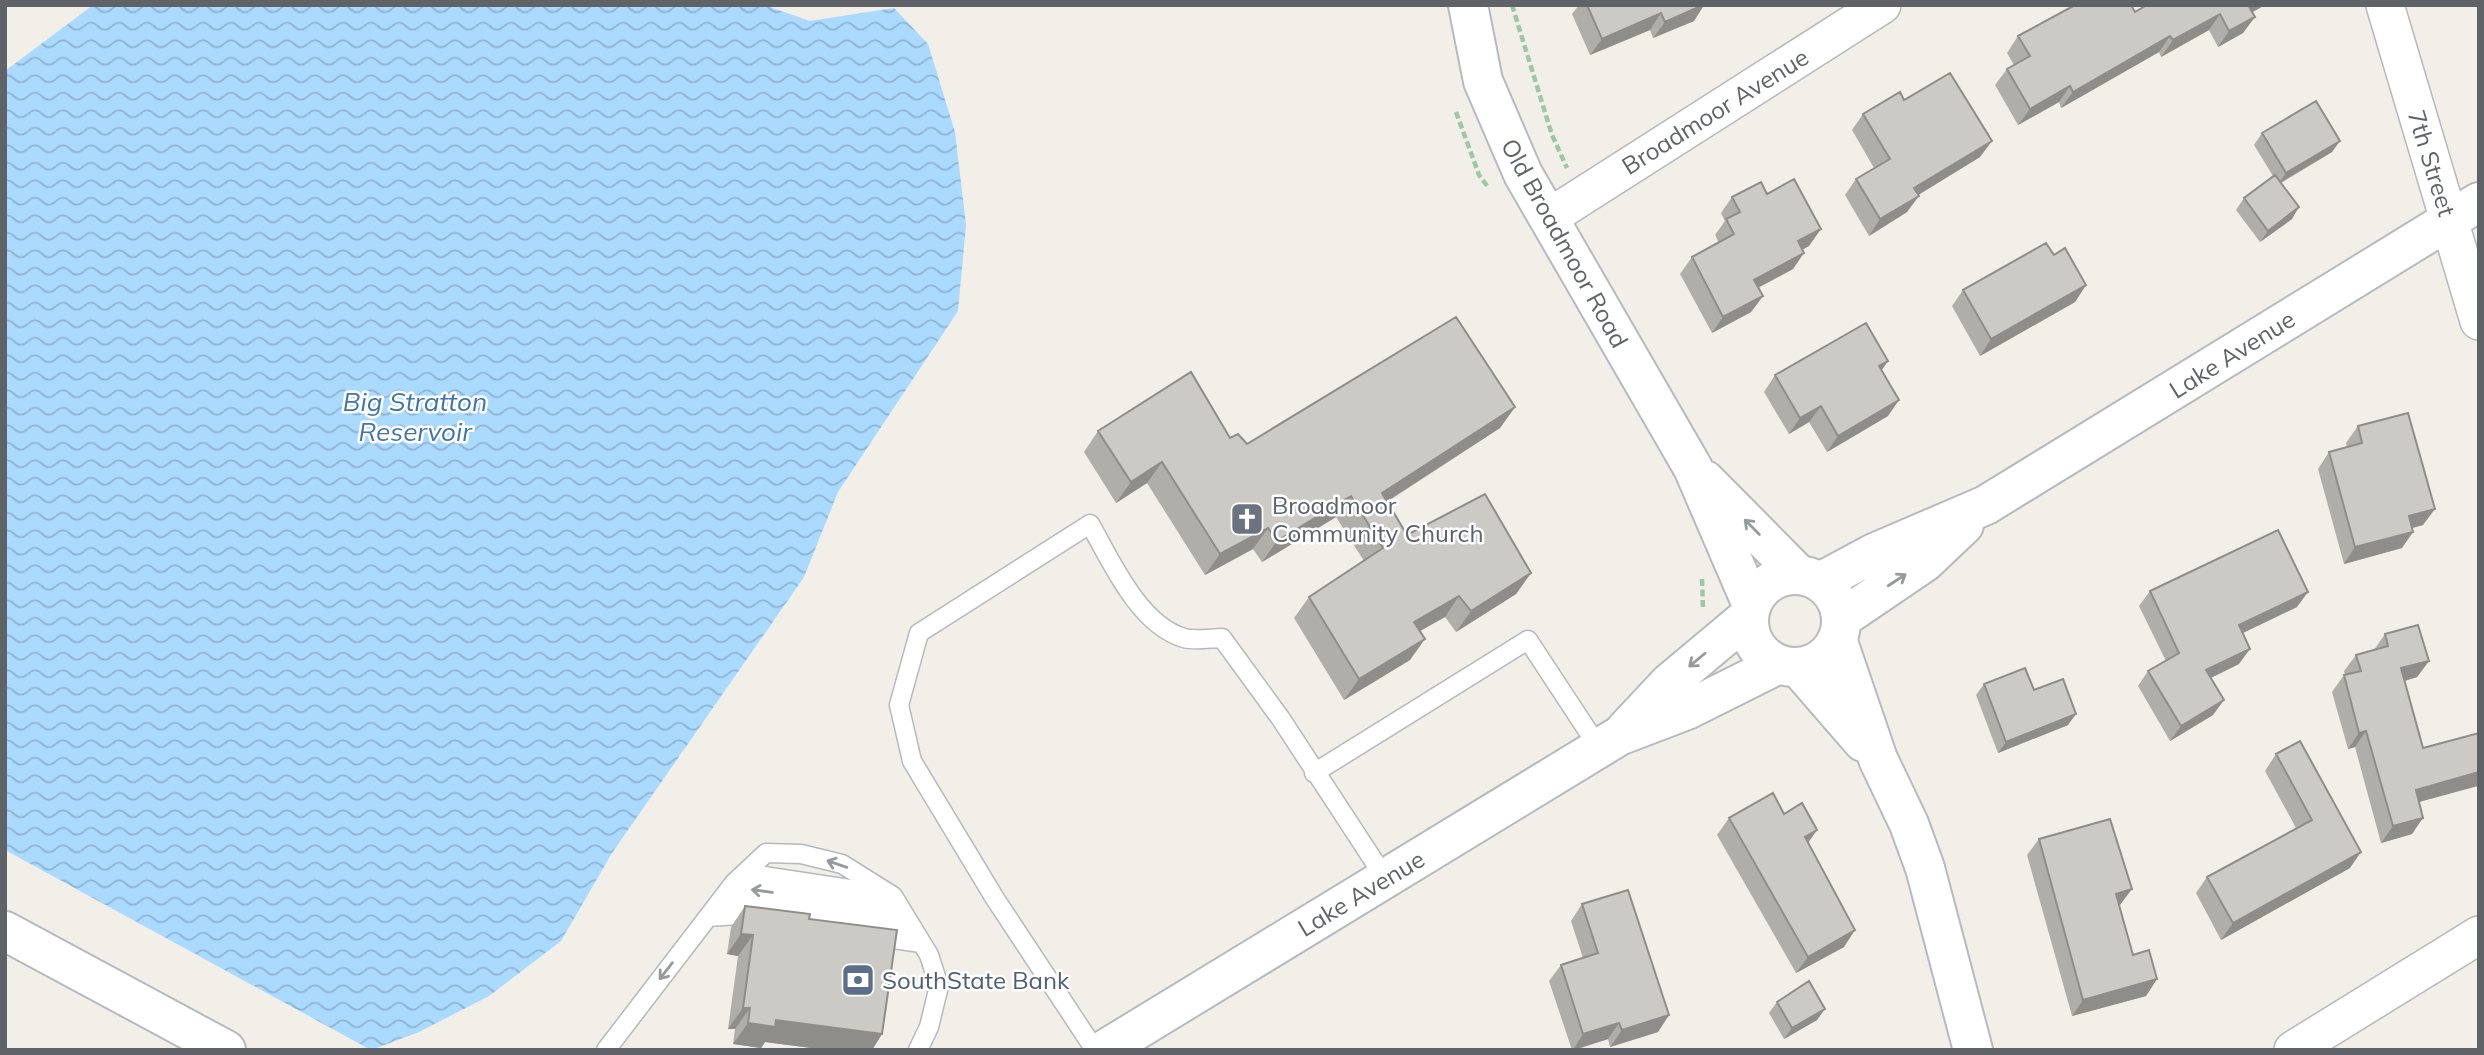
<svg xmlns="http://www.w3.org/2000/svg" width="2484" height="1055" viewBox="0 0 2484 1055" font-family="Mulish,sans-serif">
  <defs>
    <pattern id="water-waves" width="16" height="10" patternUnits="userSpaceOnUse" patternTransform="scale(1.75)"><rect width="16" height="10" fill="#aadaff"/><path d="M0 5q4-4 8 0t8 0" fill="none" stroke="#8eb4d2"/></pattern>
  </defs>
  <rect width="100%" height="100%" fill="#f1efe8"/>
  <path fill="url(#water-waves)" d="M93,5H764L810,21L894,8L928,44L955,132L966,225L958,311L838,492L804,577L612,853L561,941L489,996L419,1032L371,1050L5,850V71Z"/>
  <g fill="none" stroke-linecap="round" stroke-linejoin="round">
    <defs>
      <path id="lane" d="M1314,773L1528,640L1599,748
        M745,873L882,894
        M731,887L902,911
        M721,900L912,927
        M708,917L738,915L762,919
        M873,936L921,943
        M606,1050L734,883L766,853L801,854L842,864L893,896L929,955L939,986L929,1027L918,1050
        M1095,1050L994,897L912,761L899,705L919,633L1090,524C1111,561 1139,625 1184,638C1195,641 1211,638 1222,638L1281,719L1385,878"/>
      <path id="street" d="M2385,5L2479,321
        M1548,218L1882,5
        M2293,1050L2479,935"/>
      <path id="secondary" d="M1468,5L1483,81L1523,174L1693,468L1752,605
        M1705,480L1799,575
        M1749 621a46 46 0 1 1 92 0a46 46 0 1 1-92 0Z
        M1820,582L1874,553L1986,505L2479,202
        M1841,619L1925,562L1964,525
        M1837,639L1878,759L1909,824L1925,868L1973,1050
        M1798,667L1863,742
        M1625,730L1669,683L1749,616
        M5,931L226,1050
        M1104,1050L1619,736L1687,710L1779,664"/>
    </defs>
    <use href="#lane" stroke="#b5b8bc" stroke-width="21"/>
    <use href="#street" stroke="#b5b8bc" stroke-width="40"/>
    <use href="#secondary" stroke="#b6babf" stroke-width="42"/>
    <path stroke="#9cc7a9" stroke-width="4.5" stroke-dasharray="7 3.5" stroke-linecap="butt" d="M1512,5L1552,135L1567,168
      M1456,112L1479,175L1488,187
      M1702,579L1703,609"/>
    <use href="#lane" stroke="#fff" stroke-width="18"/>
    <use href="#street" stroke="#fff" stroke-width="37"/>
    <use href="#secondary" stroke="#fff" stroke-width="38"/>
  </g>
  <path fill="#afaea9" d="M1579,5H1704L1694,21L1653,38L1650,30L1590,55L1572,14Z
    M2265,5L2252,12L2243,33L2218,47L2209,30L2161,57L2159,52L2061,108L2059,102L2018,125L1995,85L2007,69L2014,65L2007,53L2018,36L2135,12Z
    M1904,100L1980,157L1918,195L1907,212L1869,236L1845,195L1856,179L1874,168L1852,130L1863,114Z
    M2262,133L2332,152L2281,183L2292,219L2260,242L2236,210L2244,198L2273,176L2254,145Z
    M1767,194L1809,246L1803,249L1793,269L1758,288L1763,296L1751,312L1712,333L1680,274L1692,257L1719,243L1715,235L1725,221L1721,213L1732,197Z
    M2054,255L2086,285L2075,302L1980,356L1952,306L1963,290Z
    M1882,370L1888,416L1827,452L1809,422L1789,434L1764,392L1775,375Z
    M1515,407L1500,428L1387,502L1407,535L1531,573L1516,594L1456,632L1445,617L1419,631L1410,660L1344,700L1294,618L1309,597L1364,561L1336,517L1262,562L1253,549L1205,575L1147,483L1116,503L1084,452L1098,431L1230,438L1247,444Z
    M2358,426L2423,525L2412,528L2402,548L2344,564L2318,469L2329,452L2347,447L2346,443Z
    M2150,591L2297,607L2243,633L2239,664L2211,678L2213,715L2170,741L2138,686L2148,671L2166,661L2139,606Z
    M2385,634L2429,661L2417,677L2405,681L2423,748L2479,733V785L2419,802L2412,834L2381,843L2355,747L2348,749L2332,692L2344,675H2345L2344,671L2356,655L2374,650Z
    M1984,684L2034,690L2068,725L1998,753L1976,695Z
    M2276,754L2350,868L2221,940L2196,893L2207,877L2296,828L2265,771Z
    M1784,814L1808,843L1844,947L1796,973L1717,835L1729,818Z
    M2039,839L2120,905L2119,906L2133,955L2157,979L2146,996L2072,1016L2027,855Z
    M1582,904L1669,1015L1658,1032L1610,1047L1608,1039L1575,1050H1572L1549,981L1561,965L1583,958L1571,921Z
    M745,906L809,919L882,1034L872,1050H827L765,1042L761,1048L733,1044L735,1029H728L738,956L727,954L731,927Z
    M1777,1002L1817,1020L1784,1039L1769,1013Z"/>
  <path fill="#8f8d8a" d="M1703,5H1704L1694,21L1653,38L1665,22Z
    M2248,5H2265L2237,21Z
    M1661,13L1650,30L1590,55L1602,39Z
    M2220,14L2209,30L2161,57L2173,40Z
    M2255,17L2243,33L2218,47L2229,31Z
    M2170,36L2159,52L2061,108L2073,92Z
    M2070,86L2059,102L2018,125L2030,109Z
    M1992,141L1980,157L1902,205L1914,188Z
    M2340,141L2332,152L2278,184L2286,173Z
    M1919,196L1907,212L1869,236L1880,219Z
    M2299,207L2292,219L2260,242L2268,231Z
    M1821,229L1809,246L1787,258L1798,241Z
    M1804,253L1793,269L1742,296L1754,280Z
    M2086,285L2075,302L1980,356L1991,339Z
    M1763,296L1751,312L1712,333L1723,317Z
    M1888,361L1877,377L1879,366Z
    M1899,400L1888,416L1827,452L1838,436Z
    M1821,406L1809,422L1789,434L1800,418Z
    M1515,407L1500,428L1367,514L1382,493Z
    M1162,462L1147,483L1116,503L1131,482Z
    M1351,496L1336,517L1262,562L1277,541Z
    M2435,509L2423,525L2397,532L2409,516Z
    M1268,528L1253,549L1205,575L1220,554Z
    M2413,532L2402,548L2344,564L2355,547Z
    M1531,573L1516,594L1456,632L1471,611Z
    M2308,592L2297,607L2228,640L2239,625Z
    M1459,596L1445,617L1399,643L1414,622Z
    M1425,639L1410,660L1344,700L1359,679Z
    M2250,649L2239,664L2196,685L2206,670Z
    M2429,661L2417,677L2390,685L2401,668Z
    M2224,700L2213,715L2170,741L2181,726Z
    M2076,714L2068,725L1998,753L2006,742Z
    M2366,731L2355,747L2348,749L2359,733Z
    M2479,772L2478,786L2404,806L2416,790Z
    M2423,818L2412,834L2381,843L2393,826Z
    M1817,830L1806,846L1805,837Z
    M2361,852L2350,868L2221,940L2233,923Z
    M2132,889L2120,905L2104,910L2116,894Z
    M1855,930L1844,947L1796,973L1808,957Z
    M741,934L753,935L738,956L727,954Z
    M2157,979L2146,996L2072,1016L2083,1000Z
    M743,1008H750L735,1029H728Z
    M1825,1009L1817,1020L1784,1039L1792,1028Z
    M1669,1015L1658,1032L1610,1047L1622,1030Z
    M776,1020L882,1034L872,1050H827L765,1042L761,1048L733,1044L748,1023Z
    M1619,1023L1608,1039L1573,1050L1583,1034Z"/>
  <path fill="#cccac5" stroke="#8f8d8a" stroke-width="2" d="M1587,5H1703L1665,22L1661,13L1602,39Z
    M2075,5H2131L2135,12L2147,5H2248L2255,17L2229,31L2220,14L2173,40L2170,36L2073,92L2070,86L2030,109L2007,69L2030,56L2018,36Z
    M1950,73L1992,141L1914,188L1919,196L1880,219L1856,179L1890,159L1863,114L1900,92L1904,100Z
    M2316,101L2340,141L2286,173L2262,133Z
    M2275,175L2299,207L2268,231L2244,198Z
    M1794,179L1821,229L1798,241L1804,253L1754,280L1763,296L1723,317L1692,257L1734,234L1726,219L1740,212L1732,197L1761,182L1767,194Z
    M2046,243L2054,255L2065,248L2086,285L1991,339L1963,290Z
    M1456,317L1515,407L1382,493L1407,535L1485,494L1531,573L1471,611L1459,596L1414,622L1425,639L1359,679L1309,597L1383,548L1351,496L1277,541L1268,528L1220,554L1162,462L1131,482L1098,431L1191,372L1230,438L1238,434L1247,444Z
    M1866,323L1888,361L1879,366L1899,400L1838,436L1821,406L1800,418L1775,375Z
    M2408,413L2435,509L2409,516L2413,532L2355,547L2329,452L2362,443L2358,426Z
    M2278,530L2308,592L2239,625L2250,649L2206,670L2224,700L2181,726L2148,671L2179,653L2150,591Z
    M2418,625L2429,661L2401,668L2423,748L2479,733V772L2416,790L2423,818L2393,826L2366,731L2359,733L2344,675L2361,671L2356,655L2388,646L2385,634Z
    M2025,668L2034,690L2063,679L2076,714L2006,742L1984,684Z
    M2300,741L2361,852L2233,923L2207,877L2312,820L2276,754Z
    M1773,793L1784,814L1802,803L1817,830L1805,837L1855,930L1808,957L1729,818Z
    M2110,819L2132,889L2116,894L2133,955L2149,950L2157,979L2083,1000L2039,839Z
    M1628,890L1669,1015L1622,1030L1619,1023L1583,1034L1561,965L1598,953L1582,904Z
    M745,906L810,914L809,919L897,930L882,1034L776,1020L775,1027L748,1023L750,1008H743L753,935L741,934Z
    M1809,981L1825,1009L1792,1028L1777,1002Z"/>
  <defs><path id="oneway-shaft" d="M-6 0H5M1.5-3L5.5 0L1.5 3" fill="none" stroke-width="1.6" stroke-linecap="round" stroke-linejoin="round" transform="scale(1.75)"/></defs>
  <g stroke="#979a9d">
    <use href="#oneway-shaft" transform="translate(1752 527) rotate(-135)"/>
    <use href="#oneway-shaft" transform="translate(1897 580) rotate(-33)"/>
    <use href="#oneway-shaft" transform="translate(1697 660) rotate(140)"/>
    <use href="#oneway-shaft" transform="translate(837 864) rotate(-161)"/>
    <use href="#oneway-shaft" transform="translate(762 891) rotate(-172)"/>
    <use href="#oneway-shaft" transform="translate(666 971) rotate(128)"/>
  </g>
  <defs>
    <symbol id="church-square" viewBox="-11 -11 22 22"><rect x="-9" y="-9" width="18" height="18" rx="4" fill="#6b7280" stroke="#fff"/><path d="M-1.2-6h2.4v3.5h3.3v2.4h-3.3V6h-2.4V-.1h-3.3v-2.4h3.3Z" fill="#fff"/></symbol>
    <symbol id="bank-square" viewBox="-11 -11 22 22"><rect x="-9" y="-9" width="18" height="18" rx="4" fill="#5c6f8a" stroke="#fff"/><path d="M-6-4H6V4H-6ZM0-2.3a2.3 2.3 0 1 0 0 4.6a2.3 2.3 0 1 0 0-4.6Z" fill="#fff"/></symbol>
  </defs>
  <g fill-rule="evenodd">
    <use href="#church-square" x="1228" y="500" width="38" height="38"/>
    <use href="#bank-square" x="839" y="961" width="38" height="38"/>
  </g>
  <g text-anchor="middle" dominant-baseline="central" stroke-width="5" stroke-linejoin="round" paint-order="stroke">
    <g font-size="24" fill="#5f6368" stroke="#fff">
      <text transform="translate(1715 111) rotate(-32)">Broadmoor Avenue</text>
      <text transform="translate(2432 163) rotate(73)">7th Street</text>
      <text transform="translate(1565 243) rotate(61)">Old Broadmoor Road</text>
      <text transform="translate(2232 354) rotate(-32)">Lake Avenue</text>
      <text transform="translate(1361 893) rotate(-31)">Lake Avenue</text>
    </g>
    <g font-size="24" fill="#5b616d" stroke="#fff" text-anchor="start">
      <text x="1272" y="505">Broadmoor<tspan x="1272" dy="28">Community Church</tspan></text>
    </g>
    <g font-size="24" fill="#4e5e75" stroke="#fff" text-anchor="start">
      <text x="882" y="980">SouthState Bank</text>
    </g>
    <g font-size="26" font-style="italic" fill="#4174aa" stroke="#fff">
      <text x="415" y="401">Big Stratton<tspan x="415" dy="30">Reservoir</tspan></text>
    </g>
  </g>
  <rect width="2484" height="1055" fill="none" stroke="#5f6368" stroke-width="14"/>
</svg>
